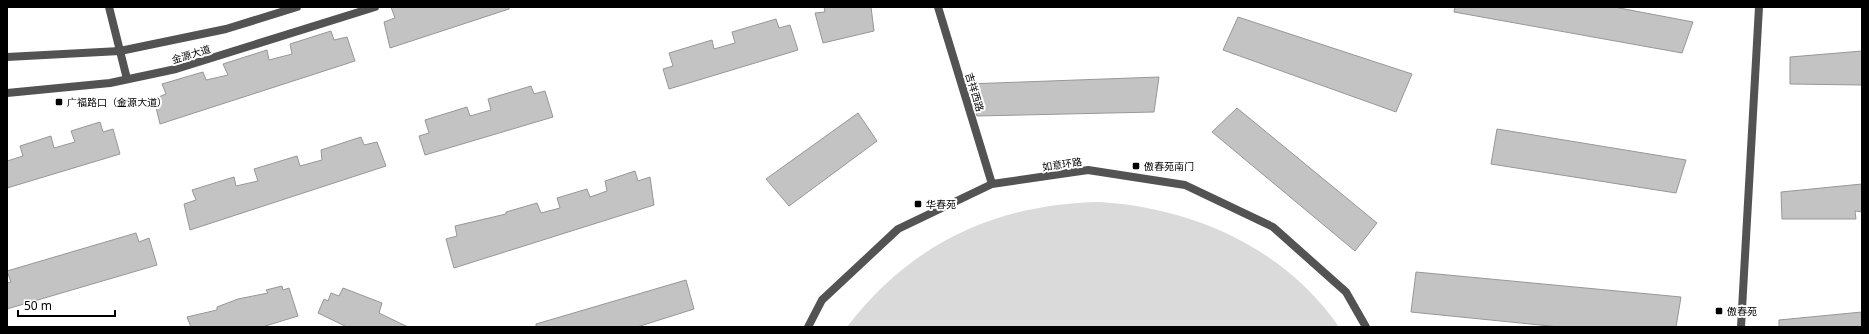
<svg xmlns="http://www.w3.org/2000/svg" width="1869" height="334" viewBox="0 0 1869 334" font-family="'Noto Sans','Noto Sans SC',sans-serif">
  <rect width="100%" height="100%" fill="#fff"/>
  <path fill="#dadada" d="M1100,202C1194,208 1284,248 1339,327H847C911,243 996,204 1100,202Z"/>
  <path fill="#c3c3c3" stroke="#979797" d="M391,7H509V9L390,48L384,22L395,18Z
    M824,7H871L874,31L823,43L815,13L825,12Z
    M1455,7H1614L1693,22L1682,53L1454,12Z
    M1238,17L1412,74L1396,112L1223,50Z
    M776,19L779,28L790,25L798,50L669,89L663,69L673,66L669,53L712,40L714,49L735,43L732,32Z
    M331,31L334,40L347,37L355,61L160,124L154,99L166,94L162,84L203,72L206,80L228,75L223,64L267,50L269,60L292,54L290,44Z
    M1862,51V85L1790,84V57Z
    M1159,77L1154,112L977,116L967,84Z
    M531,86L534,94L545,91L553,117L425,155L419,136L429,133L425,120L467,107L470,116L491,110L488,99Z
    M1237,108L1377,223L1355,251L1212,132Z
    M858,113L877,141L789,206L766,179Z
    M100,122L103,132L113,129L120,154L7,188V161L23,156L20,146L51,136L54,148L75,142L71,131Z
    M1497,129L1686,160L1676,193L1491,164Z
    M361,137L364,145L377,142L386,166L190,230L184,204L196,200L192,190L234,177L236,186L258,181L254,169L297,156L300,166L322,160L321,150Z
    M635,171L638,181L650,177L654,205L454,268L446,239L457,236L455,226L506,214V212L537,203L541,213L560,208L557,198L587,189L590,197L607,191L605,181Z
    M1862,184V212L1855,211L1856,219H1782L1781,192Z
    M136,233L139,242L149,238L157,265L7,309V283L11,282L7,271Z
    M1416,272L1681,297L1676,327H1560L1411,312Z
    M686,280L694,309L637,327H536V324Z
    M282,286L283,290L289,288L298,316L262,327H191L187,317L217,310V307L238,299L268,293L266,290Z
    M343,288L382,303L379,313L408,327H347L318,313L324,299L328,301L331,293L339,296Z
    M1862,312V327H1779V320Z"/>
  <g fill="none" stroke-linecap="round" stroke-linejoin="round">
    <path stroke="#535353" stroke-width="8" d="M109,7L127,79
      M938,7L992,184
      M808,327L822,300L898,229L992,184L1088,170L1185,185L1273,227L1346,292L1366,327
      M1741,327L1759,7"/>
    <path stroke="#535353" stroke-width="8" d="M7,57L120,51L226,29L297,7
      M7,93L110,83L176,69L375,7"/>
  </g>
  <g fill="#000" stroke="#fff" stroke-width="1.5">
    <rect x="55" y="98" width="8" height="8" rx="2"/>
    <rect x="1132" y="162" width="8" height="8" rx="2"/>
    <rect x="914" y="200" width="8" height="8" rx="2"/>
    <rect x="1715" y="307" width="8" height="8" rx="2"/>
  </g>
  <g text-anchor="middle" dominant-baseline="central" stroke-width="4" stroke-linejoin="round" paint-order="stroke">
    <g font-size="10" fill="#000" stroke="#fff">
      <text transform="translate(191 54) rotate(-17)">金源大道</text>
      <text transform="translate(975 92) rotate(73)">吉祥西路</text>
      <text transform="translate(1062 164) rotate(-8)">如意环路</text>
    </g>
    <g font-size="10" fill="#000" stroke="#fff" text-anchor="start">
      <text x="67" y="102">广福路口（金源大道）</text>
      <text x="1144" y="166">傲春苑南门</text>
      <text x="926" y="204">华春苑</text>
      <text x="1727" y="311">傲春苑</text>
    </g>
  </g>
  <rect width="1869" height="334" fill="none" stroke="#000000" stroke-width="16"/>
  <path d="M18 310v6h97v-6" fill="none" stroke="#000000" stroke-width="2"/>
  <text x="24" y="310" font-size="12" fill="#000000" stroke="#ffffff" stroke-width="3" paint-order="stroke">50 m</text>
</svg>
